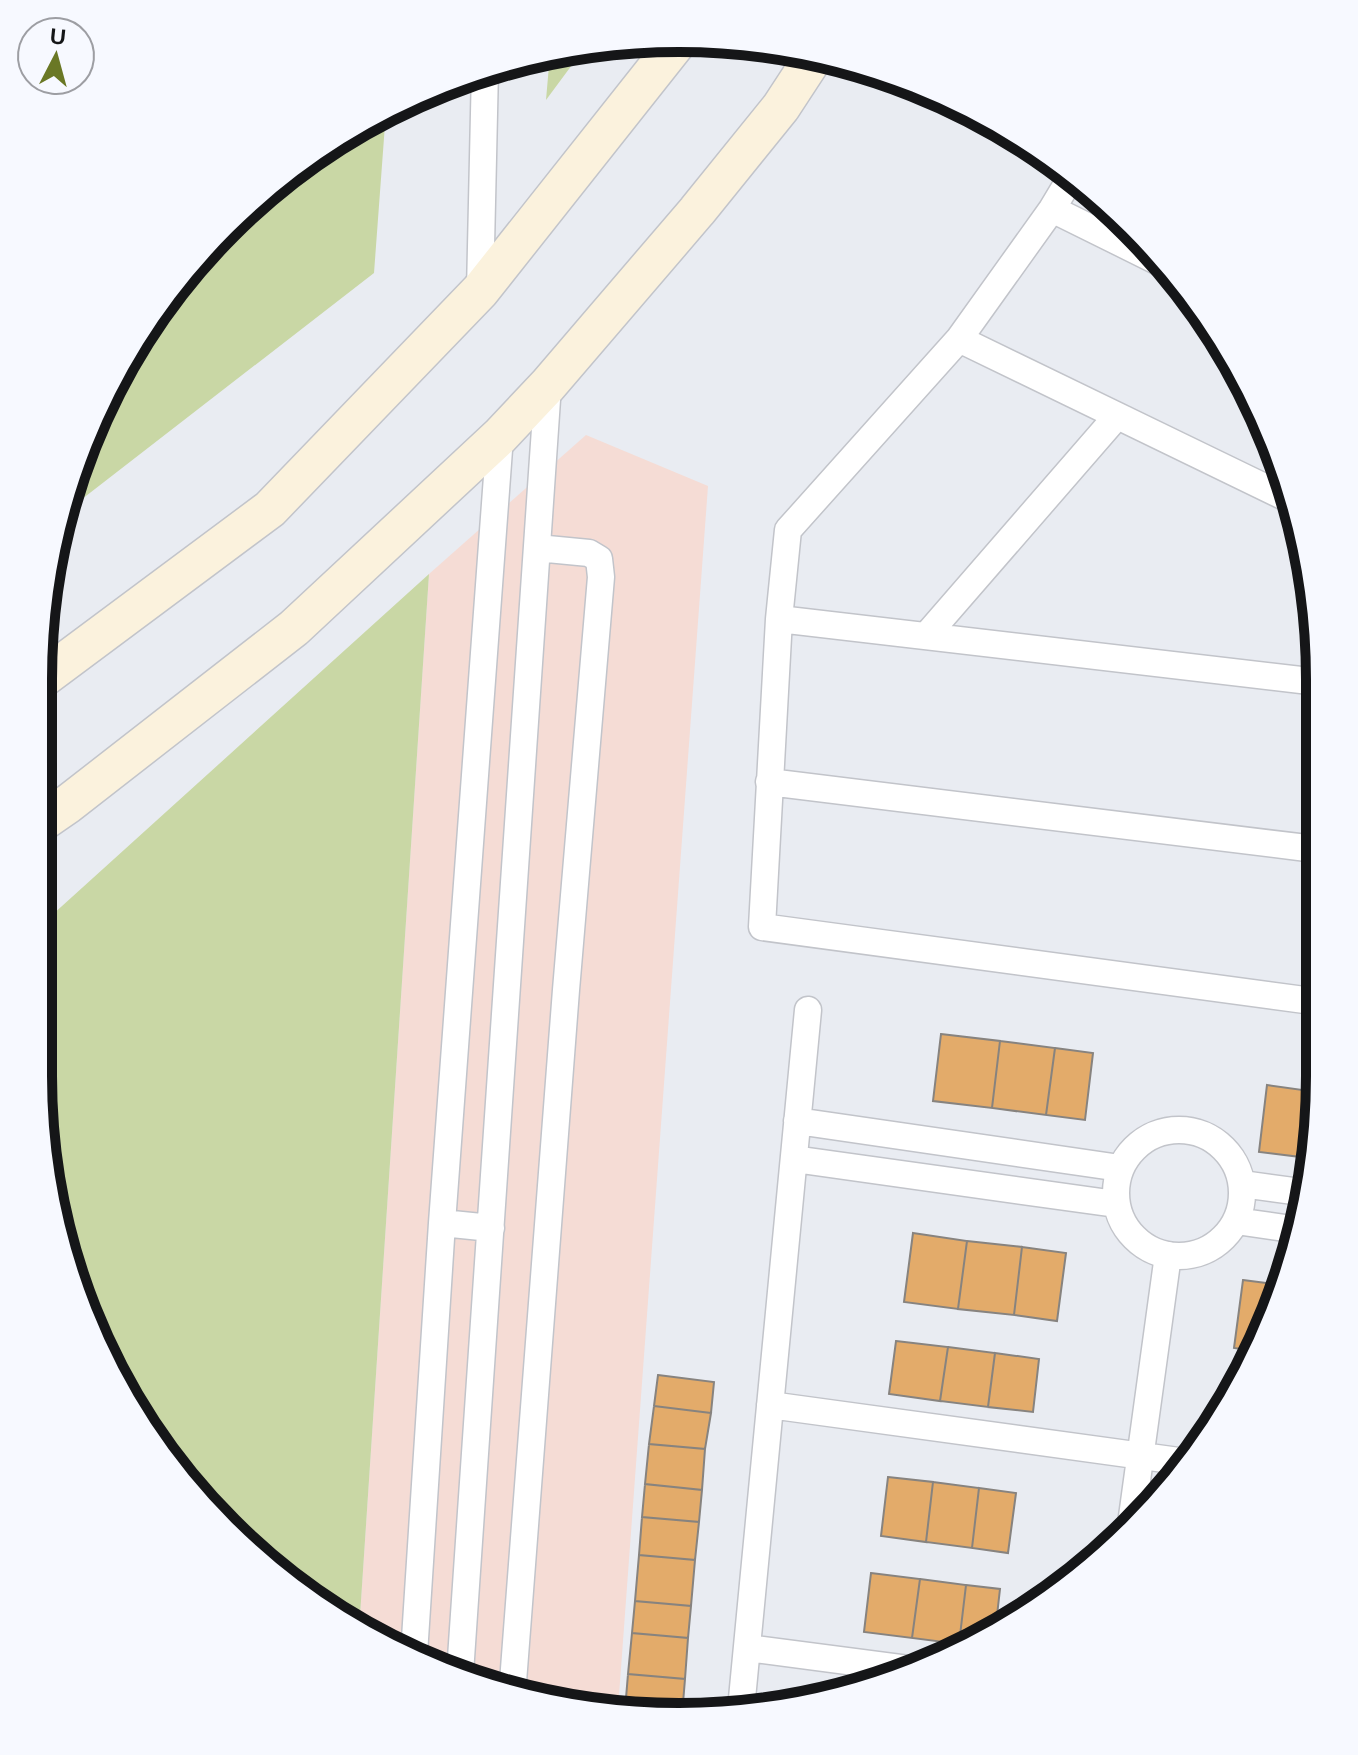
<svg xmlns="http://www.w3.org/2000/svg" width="1358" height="1755" viewBox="0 0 1358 1755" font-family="Arial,sans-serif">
  <rect width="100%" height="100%" fill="#e9ecf2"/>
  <path fill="#f5dcd5" d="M586,435L708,486L618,1709L514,1695L359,1631L429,574Z"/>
  <path fill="#c9d7a5" d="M586,46L546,100L550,54Z
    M386,111L374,273L64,513L72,473L171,288L256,197L358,124Z
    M429,574L359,1631L226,1530L124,1397L60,1242L38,1076V924L51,916Z"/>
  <path fill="#e3ab6a" stroke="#87837f" stroke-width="2" d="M941,1034L1000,1041L992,1108L933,1101Z
    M1000,1041L1055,1048L1046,1115L992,1108Z
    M1055,1048L1093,1053L1085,1120L1046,1115Z
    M1267,1085L1310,1091L1309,1158L1259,1152Z
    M913,1233L967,1241L958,1309L904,1302Z
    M967,1241L1022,1247L1014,1315L958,1309Z
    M1022,1247L1066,1253L1057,1321L1014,1315Z
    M1243,1280L1282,1285L1271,1321L1255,1351L1234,1348Z
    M896,1341L948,1347L940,1401L889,1394Z
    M948,1347L995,1353L988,1407L940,1401Z
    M995,1353L1039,1359L1033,1412L988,1407Z
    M658,1375L714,1382L711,1413L654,1406Z
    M654,1406L711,1413L705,1449L649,1444Z
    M649,1444L705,1449L702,1490L645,1484Z
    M888,1477L933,1482L926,1542L881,1536Z
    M933,1482L979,1488L972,1548L926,1542Z
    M645,1484L702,1490L699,1522L642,1517Z
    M979,1488L1016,1493L1008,1553L972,1548Z
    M642,1517L699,1522L695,1560L639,1555Z
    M639,1555L695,1560L691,1606L635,1601Z
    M871,1573L920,1579L912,1638L864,1632Z
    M920,1579L966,1585L959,1644L912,1638Z
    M966,1585L1000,1589L995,1633L967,1645L959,1644Z
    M635,1601L691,1606L688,1638L632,1633Z
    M632,1633L688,1638L685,1679L628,1674Z
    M628,1674L685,1679L682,1715L625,1710Z
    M629,1710L682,1715L681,1717H679Z"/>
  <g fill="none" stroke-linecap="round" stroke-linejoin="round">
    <defs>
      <path id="street" d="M1073,174L1052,209L959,339L788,530L779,619L1318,682
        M1052,209L1169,267
        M480,291L485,69
        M959,339L1291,500
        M779,619L762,927L1312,1001
        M926,636L1117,416
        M769,782L1315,849
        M797,1121L1120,1168
        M1116 1193a63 63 0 1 1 126 0a63 63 0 1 1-126 0Z
        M794,1159L1116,1204
        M1242,1184L1308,1193
        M1236,1221L1299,1230
        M442,1223L491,1228
        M770,1405L1186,1462
        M1131,1524L1168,1255
        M747,1648L908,1669
        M414,1654L442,1223L500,436
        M460,1673L548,385
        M512,1695L566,990L601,577L599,559L589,553L537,548
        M741,1709L808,1010"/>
      <path id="secondary" d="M39,681L270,509L480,291L678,41
        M39,824L68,804L294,628L500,436L548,385L697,211L781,107L815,55"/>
    </defs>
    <use href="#street" stroke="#c2c4ca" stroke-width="29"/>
    <use href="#secondary" stroke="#c2c4ca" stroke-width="41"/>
    <use href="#street" stroke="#fff" stroke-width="26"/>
    <use href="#secondary" stroke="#fbf2dd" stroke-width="38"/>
  </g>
  <path d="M0 0H1358V1755H0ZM679 52H679A627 627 0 0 1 1306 679V1076A627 627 0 0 1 679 1703H679A627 627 0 0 1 52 1076V679A627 627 0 0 1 679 52Z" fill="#f7f9ff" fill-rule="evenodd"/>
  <path fill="none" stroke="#151618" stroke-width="10" d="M679 52H679A627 627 0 0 1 1306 679V1076A627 627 0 0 1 679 1703H679A627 627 0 0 1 52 1076V679A627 627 0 0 1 679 52Z"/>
  <g transform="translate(56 56) rotate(6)"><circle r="38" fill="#f7f9ff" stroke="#9d9ea3" stroke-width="2"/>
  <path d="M0-6L14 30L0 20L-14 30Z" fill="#6a7825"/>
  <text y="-12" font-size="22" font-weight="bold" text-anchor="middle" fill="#151618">U</text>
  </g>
</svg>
